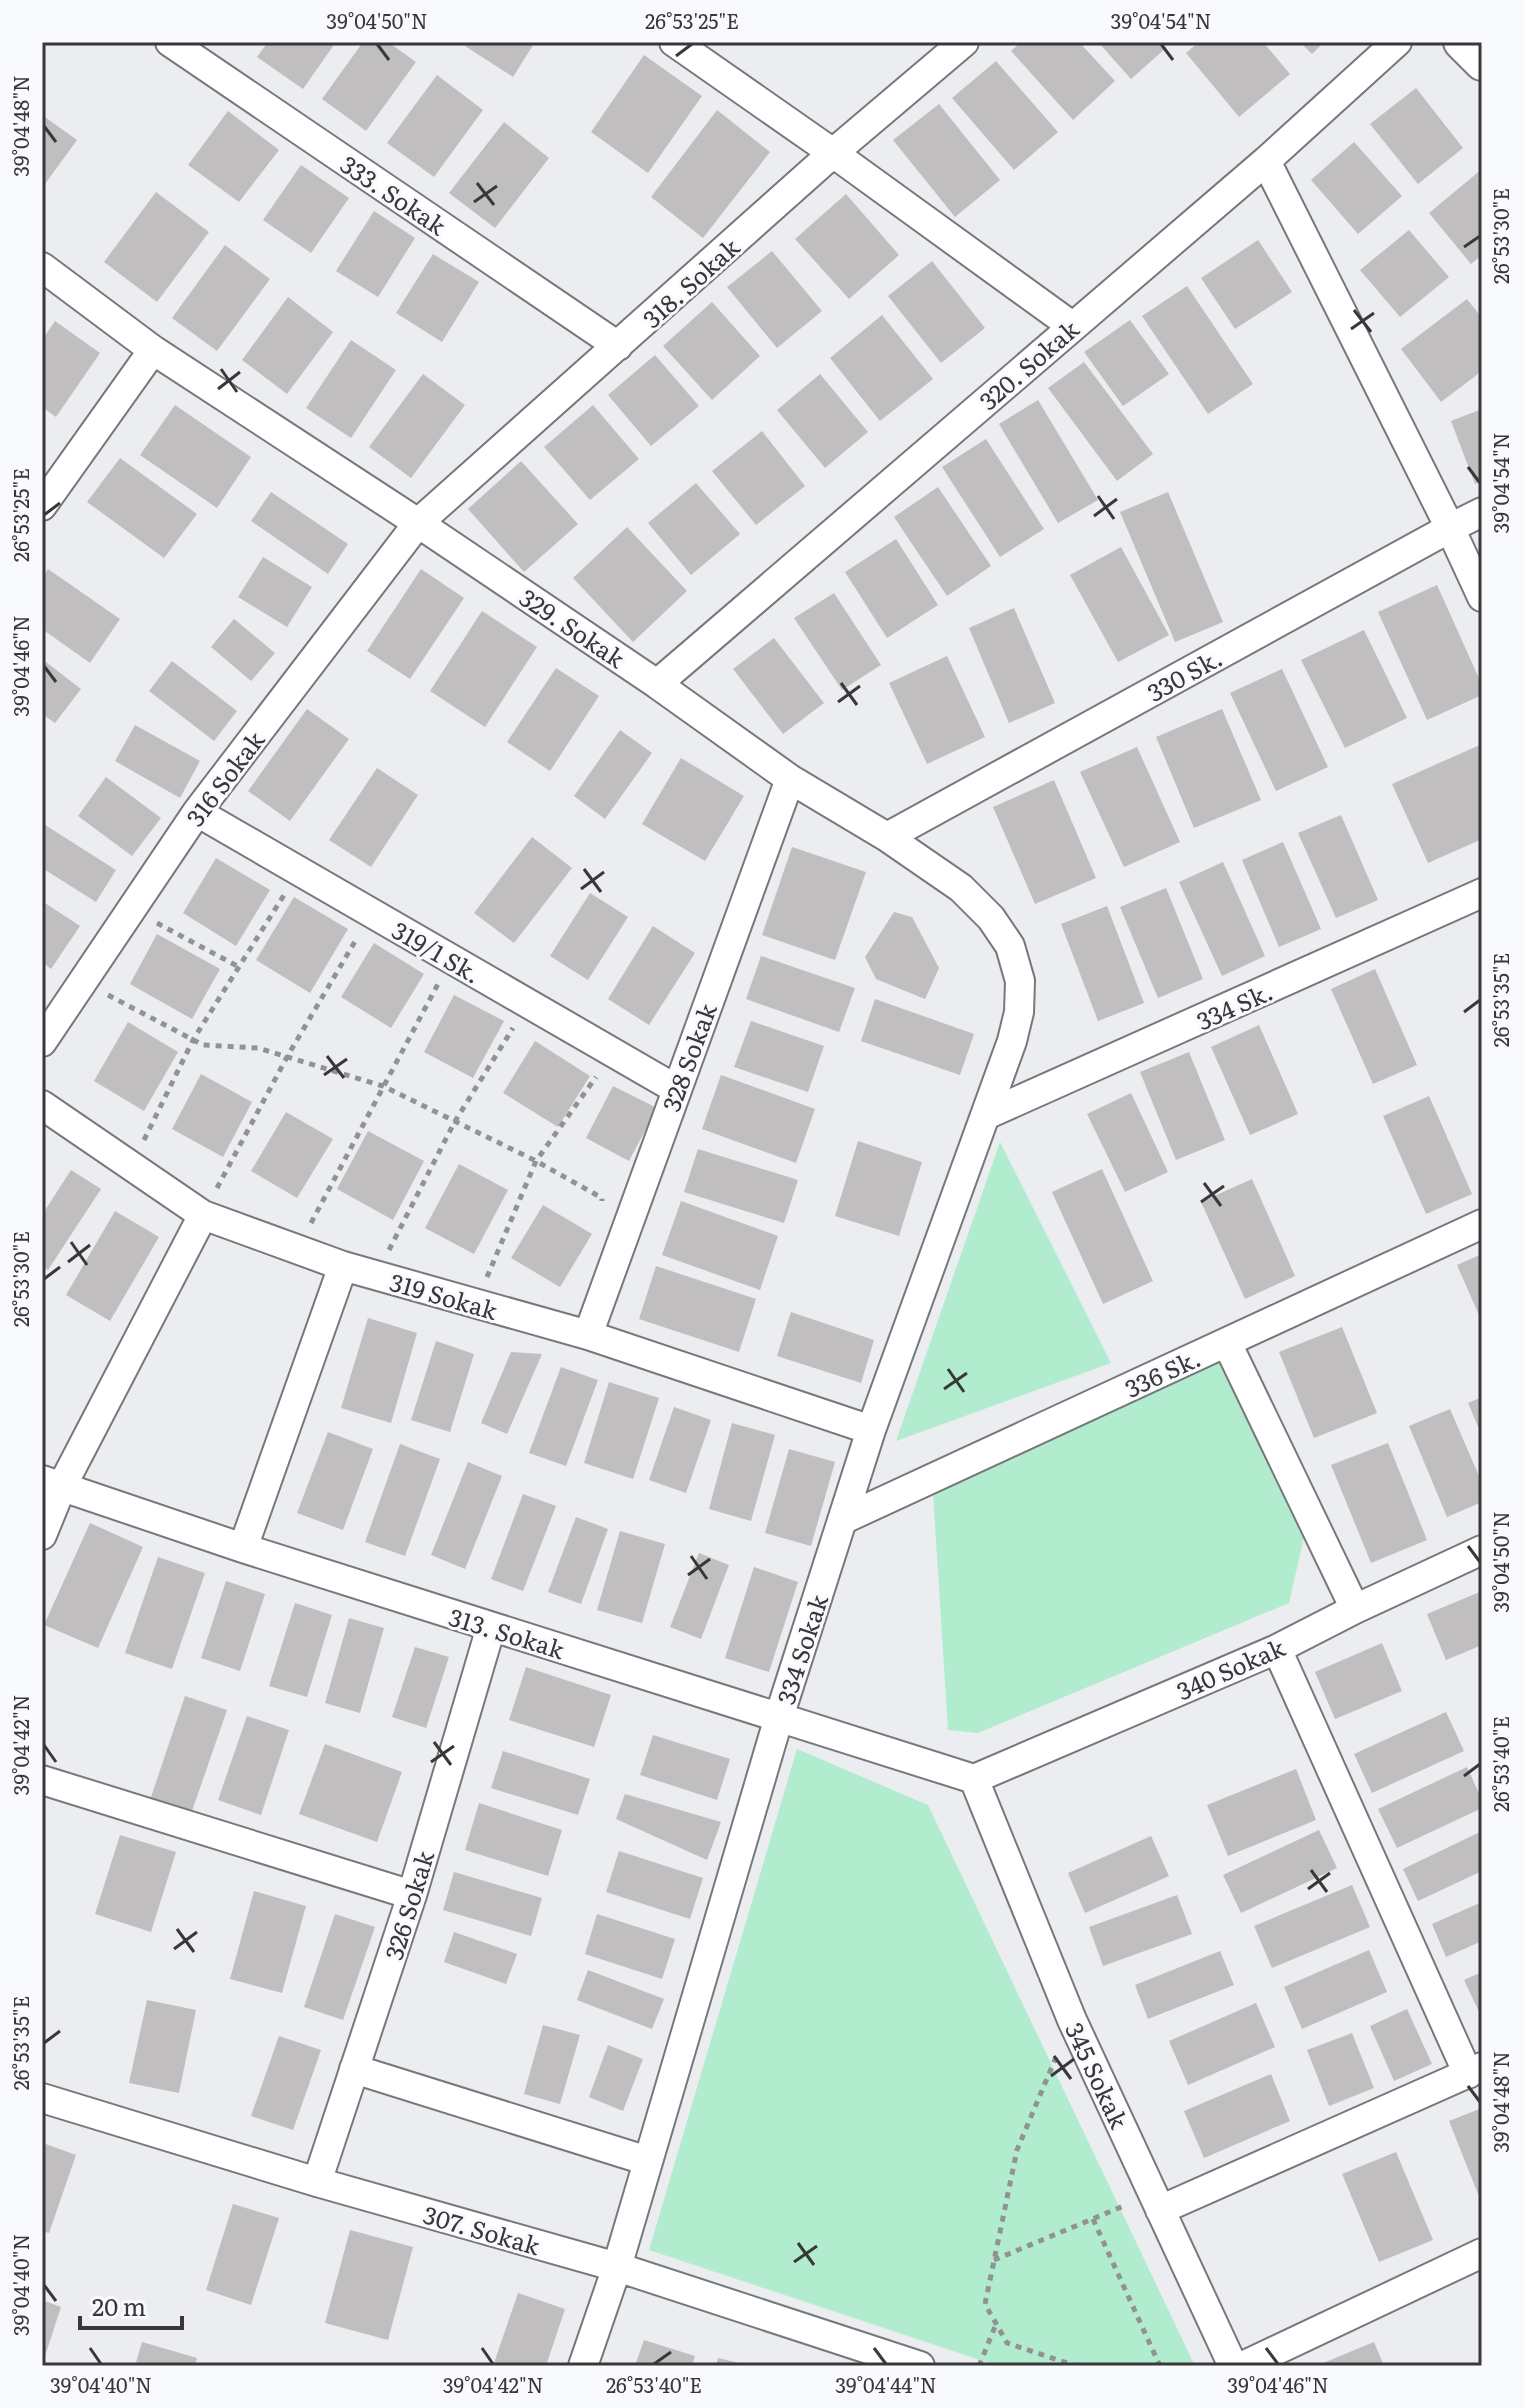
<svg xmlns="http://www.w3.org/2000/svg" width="1524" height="2408" viewBox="0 0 1524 2408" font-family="Literata,serif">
  <rect width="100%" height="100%" fill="#ebedf0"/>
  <path fill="#b1ecce" d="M1000,1142L1111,1363L896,1441Z
    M1216,1357L1304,1537L1289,1603L978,1733L948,1730L933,1493Z
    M797,1749L928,1805L1195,2366H998L649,2250Z"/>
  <path fill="#c1bec0" d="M268,42H336L303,89L257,57Z
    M363,42H388L416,62L366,131L322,99Z
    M468,42H535L513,77L465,46Z
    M1021,42H1079L1115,81L1073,120L1011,51Z
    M1098,42H1160L1166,48L1131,79Z
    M1199,42H1263L1290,74L1239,117L1186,53Z
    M1300,42H1324L1312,54Z
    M644,55L702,96L648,173L591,132Z
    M996,61L1058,132L1014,170L952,98Z
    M437,75L483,110L434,177L387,143Z
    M1416,88L1463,148L1418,184L1370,124Z
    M939,104L1000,180L955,217L893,140Z
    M717,110L770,152L703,238L651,197Z
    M228,111L279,150L239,202L188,165Z
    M42,115L77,140L42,188Z
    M504,122L549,158L495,228L449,193Z
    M1354,142L1402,196L1358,234L1311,180Z
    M301,165L349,198L311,253L263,220Z
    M1482,169V255L1471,264L1429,213Z
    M156,192L209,232L157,302L104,262Z
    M846,194L899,255L849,299L795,239Z
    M374,211L415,238L378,297L336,271Z
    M1409,230L1449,277L1400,317L1360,270Z
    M1258,240L1292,292L1235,329L1201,278Z
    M225,245L270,279L217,351L172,318Z
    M772,251L822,311L777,348L727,287Z
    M433,254L479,282L442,342L396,313Z
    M932,261L985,328L941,363L888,296Z
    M1187,286L1253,384L1208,414L1142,316Z
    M288,297L333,332L287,394L242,360Z
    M1467,299L1482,318V371L1441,402L1401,349Z
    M712,302L760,356L712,400L663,346Z
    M882,315L933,379L880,421L830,358Z
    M1130,320L1169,374L1123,406L1084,352Z
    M55,321L100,353L56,417L42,407V340Z
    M351,340L396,370L351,438L306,408Z
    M655,355L699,406L651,446L608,395Z
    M1084,362L1153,454L1117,481L1048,388Z
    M423,374L465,405L411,478L369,447Z
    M820,374L868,432L825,468L777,410Z
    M1038,400L1098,500L1058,523L999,424Z
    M175,405L251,457L217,508L140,455Z
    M593,405L639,459L590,500L544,447Z
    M1482,409V481L1475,484L1451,421Z
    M762,431L805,486L756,525L712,471Z
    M986,439L1044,529L1000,557L942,467Z
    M120,458L197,514L164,558L87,502Z
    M521,461L578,524L524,572L468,509Z
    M696,483L740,534L691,575L648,523Z
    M938,487L991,566L947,596L894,517Z
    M271,492L348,544L328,574L251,521Z
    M1168,492L1223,622L1175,642L1120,512Z
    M627,527L687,591L633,642L573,578Z
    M896,539L938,605L887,638L845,572Z
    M1121,547L1169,635L1118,662L1070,575Z
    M263,557L312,587L287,627L238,597Z
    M48,569L120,619L90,663L42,629V578Z
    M421,569L464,598L410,679L367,651Z
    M1437,585L1482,685V695L1427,720L1378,612Z
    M834,593L881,665L842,690L794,618Z
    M1014,608L1055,703L1009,723L969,628Z
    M482,611L537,647L485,727L430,691Z
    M234,619L275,653L251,681L211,647Z
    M1364,630L1407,718L1345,748L1301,660Z
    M774,638L824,703L783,734L733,669Z
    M947,656L985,737L927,764L889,683Z
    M42,659L81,689L55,723L42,714Z
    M172,661L237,711L214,741L149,691Z
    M556,668L599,696L550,771L507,742Z
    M1282,669L1328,767L1276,791L1230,693Z
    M307,709L349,739L290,821L248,791Z
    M1222,709L1261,800L1194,828L1156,737Z
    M135,725L200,761L180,798L115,761Z
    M620,730L652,753L605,819L574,796Z
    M1482,744V839L1428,863L1392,784Z
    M1137,747L1180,842L1124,867L1080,772Z
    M681,758L744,796L705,861L642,824Z
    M377,768L418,795L371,867L329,840Z
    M106,777L161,818L132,856L78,816Z
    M1054,780L1096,878L1035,904L993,807Z
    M1341,815L1378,900L1336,918L1298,833Z
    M42,823L116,870L96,902L42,868Z
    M532,837L572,868L514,943L474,913Z
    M1283,842L1321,929L1279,947L1242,860Z
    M792,847L866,872L835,960L762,935Z
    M216,858L270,890L236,946L183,913Z
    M1223,862L1265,956L1222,976L1179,882Z
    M1166,888L1203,979L1158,998L1120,907Z
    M590,893L628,917L588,980L550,956Z
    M294,897L348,929L310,993L256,960Z
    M42,901L80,926L51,969L42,962Z
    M1107,906L1144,1003L1098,1021L1061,924Z
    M894,912L912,917L939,968L925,999L876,979L865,957Z
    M653,926L695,953L649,1025L608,999Z
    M157,934L220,969L192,1019L130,984Z
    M374,943L424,974L391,1028L341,997Z
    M761,956L855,988L839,1032L746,999Z
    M1375,969L1417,1065L1373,1084L1331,989Z
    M454,995L504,1021L473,1078L424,1052Z
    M875,999L974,1034L960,1075L861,1041Z
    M751,1021L824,1046L808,1092L734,1067Z
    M128,1022L178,1052L144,1111L94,1081Z
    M1259,1025L1298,1114L1250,1135L1211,1047Z
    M535,1041L590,1076L558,1127L503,1093Z
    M1189,1052L1225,1140L1176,1160L1140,1072Z
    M201,1074L252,1102L223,1157L172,1129Z
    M721,1075L815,1109L796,1163L702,1129Z
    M613,1086L657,1108L629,1161L586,1138Z
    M1131,1093L1168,1172L1125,1192L1087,1114Z
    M1429,1096L1472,1194L1426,1214L1383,1116Z
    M286,1112L333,1139L297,1198L251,1171Z
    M368,1131L424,1161L393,1220L337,1189Z
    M858,1141L922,1162L899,1236L835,1216Z
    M698,1149L798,1180L784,1223L684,1192Z
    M459,1164L508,1190L474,1254L425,1228Z
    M1102,1169L1153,1281L1103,1304L1052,1192Z
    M71,1170L101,1189L48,1270L42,1266V1215Z
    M1252,1179L1295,1276L1245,1299L1201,1202Z
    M681,1201L778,1236L760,1290L662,1255Z
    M543,1205L592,1234L560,1287L511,1258Z
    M115,1211L159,1237L110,1321L66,1295Z
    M1482,1254V1322L1457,1265Z
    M656,1266L756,1299L739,1352L639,1319Z
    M791,1312L874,1340L861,1383L777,1356Z
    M368,1318L417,1333L391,1423L341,1408Z
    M1342,1327L1377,1413L1314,1438L1279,1352Z
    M436,1341L474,1354L450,1432L411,1420Z
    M511,1352L542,1354L507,1434L481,1423Z
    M561,1367L598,1380L566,1466L529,1453Z
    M609,1382L659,1398L633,1479L584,1463Z
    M1482,1397V1436L1468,1403Z
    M674,1407L711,1420L686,1493L649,1480Z
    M1450,1409L1482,1483V1502L1447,1517L1409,1426Z
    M732,1423L775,1435L751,1521L709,1509Z
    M328,1432L373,1449L343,1530L297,1513Z
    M1388,1443L1427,1540L1371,1563L1331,1465Z
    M400,1444L440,1459L405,1556L365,1542Z
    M789,1449L835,1462L811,1546L765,1533Z
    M468,1462L502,1476L465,1569L431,1555Z
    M523,1494L556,1506L523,1591L491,1579Z
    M576,1517L608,1529L581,1604L548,1592Z
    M90,1523L143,1547L98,1648L44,1625Z
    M620,1531L665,1544L642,1623L597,1610Z
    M699,1553L729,1565L701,1639L670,1627Z
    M158,1557L205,1573L172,1669L125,1653Z
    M754,1567L798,1582L769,1672L725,1658Z
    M226,1581L265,1594L240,1671L201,1658Z
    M1482,1591V1645L1446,1660L1427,1614Z
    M295,1603L332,1615L307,1697L269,1686Z
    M349,1618L384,1628L360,1713L325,1703Z
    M1382,1643L1402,1691L1335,1719L1315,1672Z
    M415,1647L449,1657L426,1728L392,1717Z
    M526,1667L611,1695L594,1747L509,1720Z
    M185,1696L227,1710L191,1814L150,1800Z
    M1446,1712L1464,1751L1372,1793L1354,1754Z
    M247,1716L289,1730L261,1815L218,1800Z
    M653,1735L730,1759L717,1800L640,1775Z
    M325,1744L402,1772L377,1842L299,1814Z
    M503,1751L590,1779L578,1815L491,1788Z
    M1467,1767L1482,1800V1808L1397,1848L1378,1809Z
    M1296,1769L1316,1820L1228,1856L1207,1805Z
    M625,1794L721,1822L707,1860L616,1819Z
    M479,1803L562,1830L548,1876L465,1850Z
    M1319,1830L1337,1868L1241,1913L1223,1875Z
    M1482,1831V1871L1418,1901L1403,1869Z
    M120,1835L176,1852L151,1932L95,1914Z
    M1151,1836L1169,1876L1085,1913L1068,1873Z
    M619,1851L703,1878L690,1919L606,1892Z
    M454,1872L542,1898L531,1936L443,1910Z
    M1352,1885L1370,1927L1272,1968L1254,1926Z
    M254,1891L306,1906L282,1993L230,1979Z
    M1177,1895L1192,1934L1103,1966L1089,1927Z
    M1482,1902V1941L1446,1957L1432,1924Z
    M335,1914L375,1927L343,2020L304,2007Z
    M597,1914L675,1939L662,1979L585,1954Z
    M454,1932L517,1954L506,1984L444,1962Z
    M1369,1950L1387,1992L1302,2029L1284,1987Z
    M1220,1951L1234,1985L1148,2019L1135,1985Z
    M588,1970L664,1999L652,2029L577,2000Z
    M1482,1972V2018L1464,1980Z
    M147,2000L196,2010L179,2093L129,2083Z
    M1256,2003L1275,2047L1188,2085L1169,2041Z
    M1407,2009L1432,2064L1394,2081L1370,2026Z
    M543,2025L580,2035L560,2104L524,2094Z
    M1352,2033L1374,2088L1329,2106L1307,2050Z
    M279,2036L321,2050L293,2130L251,2116Z
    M608,2045L643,2059L623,2111L589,2097Z
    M1271,2074L1290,2121L1204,2158L1184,2111Z
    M1482,2108V2204L1449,2121Z
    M43,2143L76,2155L49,2233L42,2231Z
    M1396,2152L1433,2240L1379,2262L1342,2174Z
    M233,2204L279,2218L251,2305L206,2290Z
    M350,2230L413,2247L388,2340L325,2323Z
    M518,2293L565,2309L546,2366H493Z
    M42,2300L61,2307L43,2362H42Z
    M644,2340L695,2356L692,2366H635Z
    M142,2342L197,2358L195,2366H135Z
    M1374,2342L1384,2366H1316Z
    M718,2358L748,2365L747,2366H716Z"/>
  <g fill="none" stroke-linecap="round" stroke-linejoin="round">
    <defs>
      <path id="minor" d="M170,42L618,346
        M674,42L833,153L1072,326
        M1266,161L1450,528L1482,597
        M42,267L153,350L418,523L657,684L790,779L887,837L961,888L991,918L1010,946L1020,981L1019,1012L1012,1041L871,1430L779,1717L617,2267L583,2366
        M42,506L153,350
        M657,684L1266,161L1397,42
        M197,812L676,1089
        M887,837L1450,528L1482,512
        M42,1042L197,812L418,523L833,153L964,42
        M42,1105L203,1215L343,1266L588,1335L871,1430
        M986,1115L1482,893
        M588,1335L790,779
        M1227,1343L1355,1609
        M42,1480L243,1548L974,1779
        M842,1520L1482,1224
        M42,1535L62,1486L203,1215
        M243,1548L343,1266
        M1277,1649L1468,2074
        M974,1779L1072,2020L1233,2366
        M974,1779L1277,1649L1355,1609L1482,1550
        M42,1780L412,1895
        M354,2069L648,2161
        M42,2098L317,2182L617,2267L920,2366
        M317,2182L412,1895L491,1627
        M1160,2210L1482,2067
        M1243,2366L1482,2253"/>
      <path id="tertiary" d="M1461,42L1482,63"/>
    </defs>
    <use href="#minor" stroke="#77787c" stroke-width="32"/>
    <use href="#tertiary" stroke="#77787c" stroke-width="38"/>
    <path stroke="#919294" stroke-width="5" stroke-dasharray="6 6" stroke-linecap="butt" d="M157,923L239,967
      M108,995L203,1045L258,1048L383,1086L536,1161L602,1198V1201
      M144,1140L193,1040L284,895
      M217,1188L287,1057L357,938
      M311,1223L438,984
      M389,1250L454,1123L513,1028
      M487,1277L536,1161L596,1077
      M1056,2057L1017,2150L985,2304L1007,2343L1076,2366
      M1093,2219L1160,2366
      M994,2260L1126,2205
      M979,2366L996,2324"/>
    <use href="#minor" stroke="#fff" stroke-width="28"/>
    <use href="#tertiary" stroke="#fff" stroke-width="34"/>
  </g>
  <path fill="none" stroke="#383839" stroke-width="3" d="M377,44L389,60M1161,44L1173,60M676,56L692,44M44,126L56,142M477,183L494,205M474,202L497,186M1464,247L1480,236M1354,310L1371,332M1351,329L1374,313M221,369L237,392M218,389L240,372M1468,467L1480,483M1098,496L1114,519M44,515L60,503M1094,516L1117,499M44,666L56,682M841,683L857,705M838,702L860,686M584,869L601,892M581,889L604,872M1464,1012L1480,1000M327,1056L344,1078M324,1075L347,1059M1204,1183L1221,1206M1201,1202L1224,1186M71,1242L87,1265M68,1262L90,1245M44,1279L60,1267M948,1369L964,1392M944,1389L967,1373M1468,1546L1480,1562M691,1556L707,1579M688,1575L710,1559M434,1742L451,1765M44,1745L56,1762M431,1762L454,1746M1464,1776L1480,1764M1311,1870L1327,1892M1308,1889L1330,1873M177,1929L194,1952M174,1949L197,1932M44,2043L60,2031M1054,2056L1071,2079M1051,2076L1074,2059M1468,2086L1480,2102M798,2243L814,2265M794,2262L817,2246M44,2285L56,2301M90,2348L101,2364M482,2348L493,2364M874,2348L886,2364M1266,2348L1278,2364M654,2364L671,2352"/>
  <g text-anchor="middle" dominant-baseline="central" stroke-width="6" stroke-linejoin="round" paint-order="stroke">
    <g font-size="24" fill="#383839" stroke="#f9fafe">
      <text transform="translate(394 194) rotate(34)">333. Sokak</text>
      <text transform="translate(690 282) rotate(-42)">318. Sokak</text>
      <text transform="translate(1028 364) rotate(-41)">320. Sokak</text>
      <text transform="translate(573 627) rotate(34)">329. Sokak</text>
      <text transform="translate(1184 674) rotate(-29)">330 Sk.</text>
      <text transform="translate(224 778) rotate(-53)">316 Sokak</text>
      <text transform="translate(437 951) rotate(30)">319/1 Sk.</text>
      <text transform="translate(1234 1005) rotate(-24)">334 Sk.</text>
      <text transform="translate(688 1057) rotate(-70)">328 Sokak</text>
      <text transform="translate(444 1295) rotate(16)">319 Sokak</text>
      <text transform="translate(1162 1372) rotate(-25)">336 Sk.</text>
      <text transform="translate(507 1632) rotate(17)">313. Sokak</text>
      <text transform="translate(801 1649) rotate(-72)">334 Sokak</text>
      <text transform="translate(1230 1668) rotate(-24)">340 Sokak</text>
      <text transform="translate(408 1905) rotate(-73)">326 Sokak</text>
      <text transform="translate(1098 2075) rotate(65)">345 Sokak</text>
      <text transform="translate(482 2229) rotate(16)">307. Sokak</text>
    </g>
  </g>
  <rect width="1524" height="2408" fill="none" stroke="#f9fafe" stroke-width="88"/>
  <path d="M80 2316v12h102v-12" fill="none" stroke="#383839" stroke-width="4"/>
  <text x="92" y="2316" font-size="24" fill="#383839" stroke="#f9fafe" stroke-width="6" paint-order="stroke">20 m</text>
  <rect x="44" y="44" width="1436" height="2320" fill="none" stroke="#383839" stroke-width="3"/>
  <g font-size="20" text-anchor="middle" fill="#383839">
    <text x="377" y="29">39°04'50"N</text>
    <text x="692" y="29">26°53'25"E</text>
    <text x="1161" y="29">39°04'54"N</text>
    <text transform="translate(22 126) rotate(-90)" y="7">39°04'48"N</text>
    <text transform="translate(1502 236) rotate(-90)" y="7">26°53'30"E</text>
    <text transform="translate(1502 483) rotate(-90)" y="7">39°04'54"N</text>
    <text transform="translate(22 515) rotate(-90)" y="7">26°53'25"E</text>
    <text transform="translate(22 666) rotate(-90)" y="7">39°04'46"N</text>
    <text transform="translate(1502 1000) rotate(-90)" y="7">26°53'35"E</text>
    <text transform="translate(22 1279) rotate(-90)" y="7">26°53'30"E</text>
    <text transform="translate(1502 1562) rotate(-90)" y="7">39°04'50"N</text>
    <text transform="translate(22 1745) rotate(-90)" y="7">39°04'42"N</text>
    <text transform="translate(1502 1764) rotate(-90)" y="7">26°53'40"E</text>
    <text transform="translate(22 2043) rotate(-90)" y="7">26°53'35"E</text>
    <text transform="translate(1502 2102) rotate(-90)" y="7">39°04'48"N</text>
    <text transform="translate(22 2285) rotate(-90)" y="7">39°04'40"N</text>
    <text x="101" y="2393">39°04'40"N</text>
    <text x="493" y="2393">39°04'42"N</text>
    <text x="654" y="2393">26°53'40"E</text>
    <text x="886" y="2393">39°04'44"N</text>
    <text x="1278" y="2393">39°04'46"N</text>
  </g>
</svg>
